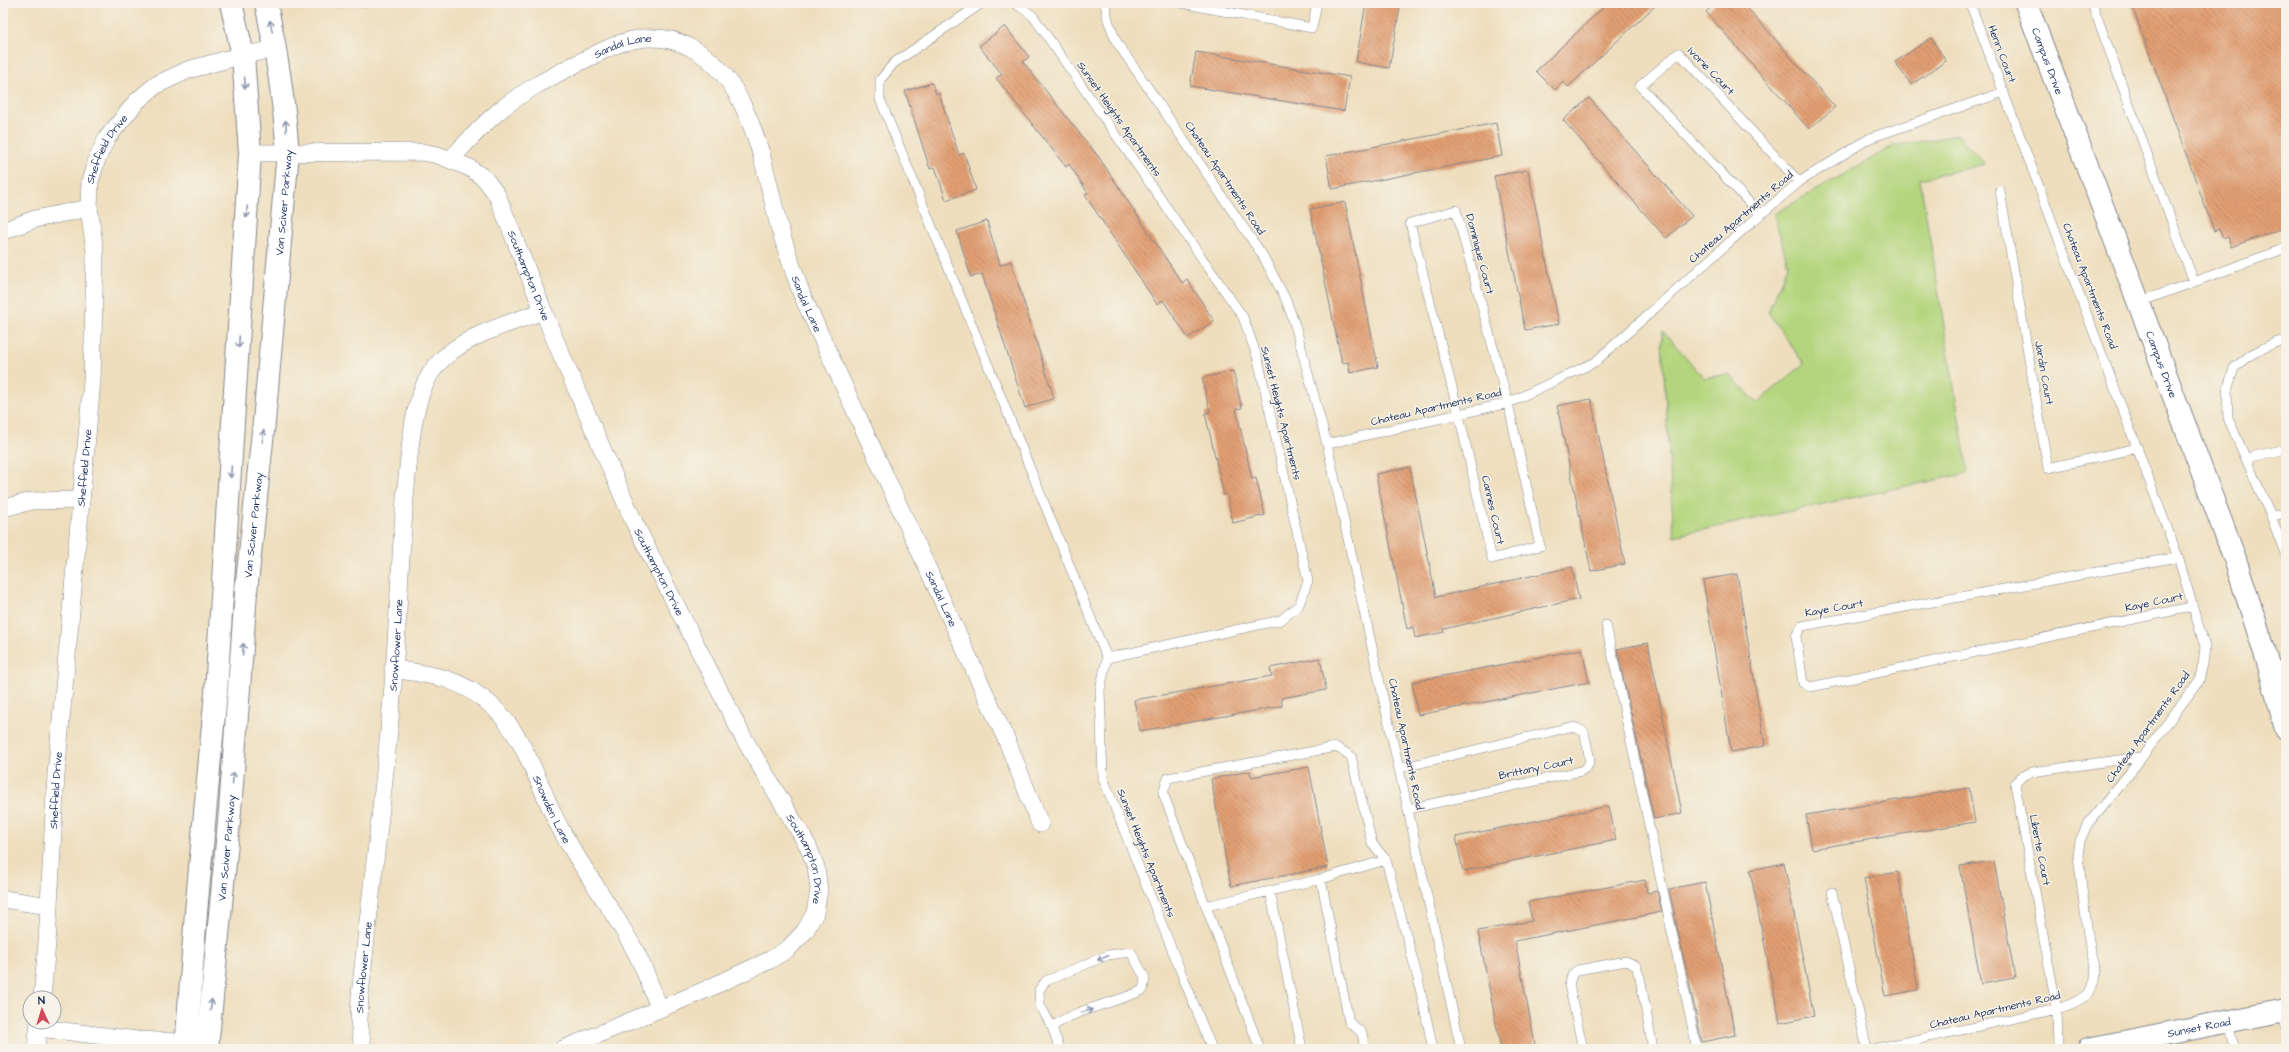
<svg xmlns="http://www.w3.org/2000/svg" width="2289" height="1052" viewBox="0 0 2289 1052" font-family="'Architects Daughter',sans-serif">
  <defs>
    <pattern id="forest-firs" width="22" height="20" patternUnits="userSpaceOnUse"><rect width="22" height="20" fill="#8fb66c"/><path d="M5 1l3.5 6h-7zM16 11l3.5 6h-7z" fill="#74945c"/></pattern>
    <pattern id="building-back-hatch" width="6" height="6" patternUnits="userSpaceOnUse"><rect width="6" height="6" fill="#e29f72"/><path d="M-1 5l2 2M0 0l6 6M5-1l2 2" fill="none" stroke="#b68261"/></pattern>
  </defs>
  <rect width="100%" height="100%" fill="#f7f3e8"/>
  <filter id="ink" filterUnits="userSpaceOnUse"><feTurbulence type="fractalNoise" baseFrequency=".025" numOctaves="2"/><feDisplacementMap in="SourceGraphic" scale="8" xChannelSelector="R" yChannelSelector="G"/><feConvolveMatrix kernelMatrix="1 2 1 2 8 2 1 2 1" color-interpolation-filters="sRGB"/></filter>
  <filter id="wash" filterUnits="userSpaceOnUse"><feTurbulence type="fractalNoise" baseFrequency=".012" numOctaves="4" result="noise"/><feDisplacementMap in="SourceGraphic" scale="16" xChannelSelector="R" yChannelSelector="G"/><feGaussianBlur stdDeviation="0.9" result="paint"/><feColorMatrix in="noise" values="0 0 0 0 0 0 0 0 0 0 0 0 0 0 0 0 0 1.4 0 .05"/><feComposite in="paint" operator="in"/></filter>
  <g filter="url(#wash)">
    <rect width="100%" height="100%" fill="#eedebd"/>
    <path fill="#b4d57d" stroke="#68826e" d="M1958,135L1985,164L1920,179L1968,473L1674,536L1662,342L1663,331L1704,378L1729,374L1757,403L1804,364L1768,312L1788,265L1774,214L1893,146Z"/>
    <path fill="url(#forest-firs)" stroke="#557265" d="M298,3H373L300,9Z"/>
    <g id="blocks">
      <path fill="url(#building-back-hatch)" d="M1366,3H1401L1389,68L1356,62Z
        M1608,3H1658L1568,87L1563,82L1555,90L1536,71Z
        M1716,3H1743L1835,107L1809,129L1706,12Z
        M2131,3H2286V227L2231,247L2228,237L2223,239L2219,229L2214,231Z
        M1005,26L1029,57L1023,62L1100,159L1182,283L1187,279L1214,321L1188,338L1163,300L1157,304L1085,195L1088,193L1069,164L1066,167L996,78L1002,74L979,46Z
        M1931,38L1946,61L1911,85L1895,62Z
        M1196,52L1350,77L1344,111L1190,86Z
        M932,83L936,94L939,93L959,155L964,153L976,190L946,200L935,167L930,169L905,91Z
        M1589,98L1692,216L1666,238L1563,120Z
        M1496,123L1502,156L1332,189L1326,156Z
        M1528,170L1559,324L1525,330L1494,176Z
        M1345,202L1378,367L1350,373L1348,362L1342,363L1310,209Z
        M987,221L1000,265L1011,261L1054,398L1025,408L982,274L971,277L957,231Z
        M1233,371L1242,408L1236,409L1252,479L1256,478L1265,515L1233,523L1227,494L1224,495L1205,413L1210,412L1202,378Z
        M1591,399L1625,564L1591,571L1557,406Z
        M1410,467L1436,597L1572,567L1579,599L1443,629L1444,632L1415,638L1413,627L1407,629L1376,474Z
        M1737,574L1765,746L1731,752L1703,580Z
        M1648,643L1682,813L1654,819L1617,649Z
        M1582,649L1589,682L1418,715L1412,682Z
        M1320,658L1326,690L1281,698L1282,706L1140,731L1134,700L1272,676L1270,668Z
        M1309,767L1328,867L1231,886L1211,779L1250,771L1251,777Z
        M1969,788L1975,822L1812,849L1806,815Z
        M1609,806L1616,840L1463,871L1456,837Z
        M1994,861L2015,978L1981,984L1960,866Z
        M1784,863L1814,1016L1780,1023L1750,870Z
        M1898,872L1918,990L1885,996L1864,878Z
        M1645,880L1647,893L1657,891L1662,912L1515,941L1536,1049H1501L1478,931L1532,921L1528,902Z
        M1705,882L1735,1035L1702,1042L1669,889Z"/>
    </g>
  </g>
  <g filter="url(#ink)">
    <use href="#blocks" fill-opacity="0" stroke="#84868e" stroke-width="1"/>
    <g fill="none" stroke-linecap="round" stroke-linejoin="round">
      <defs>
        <path id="lane" d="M982,3L894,63L880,80V99L1107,658L1100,690L1103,778L1212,1049
          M1015,3L1033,16L1243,317L1258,359L1308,581L1299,605L1281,620L1107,658
          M1105,3L1108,20L1116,41L1263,256L1286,300L1295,325L1327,444L1461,1049
          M1181,3L1312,28L1317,3
          M2092,3L2194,282L2139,302
          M2000,191L2048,468L2138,448
          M1456,210L1508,403L1540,546L1492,559L1459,415L1410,223Z
          M1760,214L1640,86L1679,53L1799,182
          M2194,282L2286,248
          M1327,444L1508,403L1595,362L1753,221L1799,182L1870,138L2004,92
          M2247,458L2286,449
          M2286,513L2271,516L2286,556
          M2271,516L2228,418L2227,391L2234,368L2252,354L2274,343L2286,340
          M2178,557L1802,626L1796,636L1803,683L1810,687L1820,685L2191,607
          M1606,625L1697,1049
          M1400,768L1570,727L1577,728L1584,732L1590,760L1587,767L1581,771L1408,809
          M1321,879L1349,1022L1362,1033L1365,1049
          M1270,891L1302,1049
          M1832,892L1867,1049
          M1206,906L1321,879L1386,860
          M2283,1011L2286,1026
          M2228,1021L2234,1049
          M1052,1027C1077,1008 1114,1004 1143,990L1145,978L1131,952L1108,955L1046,981L1039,990L1040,1005L1052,1027L1060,1049
          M1260,1049L1163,793L1168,778L1336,747L1351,756L1372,843L1386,860L1418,979L1433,1049
          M1583,1049L1569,985L1572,975L1578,970L1626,961L1636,966L1640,978L1653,1049
          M1874,1049L2057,1009C2073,1004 2090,998 2095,980C2098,969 2092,959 2090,947C2085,917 2082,886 2078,856L2080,841L2087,825L2136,765L2199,681L2203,664L2205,647L2178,557L1970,3
          M2058,1049L2057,1009L2015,784L2021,777L2032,772L2140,757"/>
        <g id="street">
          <path id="s1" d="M250,153L422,152L438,155L470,168L485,179L497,195L555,340L634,522L743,737L808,846L816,867L819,890L815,913L805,931L789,948L770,960L705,990L563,1049"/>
          <path id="s2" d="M451,159C466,143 481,126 498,112C520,93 547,79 572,66C589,58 604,49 621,43C673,26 717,54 740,100C761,140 768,183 779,226C786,250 794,272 802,295L1007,741L1040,824"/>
          <path d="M3,231L35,219L89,208"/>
          <path d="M3,508L32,501L81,500"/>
          <path id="s3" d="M393,669C433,675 459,677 491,705C526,736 539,788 560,828C582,869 611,906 633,947C644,966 651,987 659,1008"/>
          <path d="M3,899L49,906"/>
          <path id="s4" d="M42,998L47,943L56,775L92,381L95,252L89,208L90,181L97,159L107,138L137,101L156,85L188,70L243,55L277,49"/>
          <path d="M39,1028L137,1040L198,1043"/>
          <path d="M36,1049L39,1022"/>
          <path id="s5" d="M363,1049L359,1021L360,996C369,904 382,812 390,719C398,642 399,564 406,487C410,451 412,394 436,366C462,335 507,325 543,311"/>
        </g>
        <g id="secondary">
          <path id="s6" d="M2026,3L2235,559L2268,662L2286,729"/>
          <path d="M186,1049L196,912L216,692L250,153L243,55L231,3"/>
          <path id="s7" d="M207,1049L230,811L246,592L264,422L288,152C284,101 277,53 266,3"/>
          <path id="s8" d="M2088,1049L2286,1010"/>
        </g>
      </defs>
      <use href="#lane" stroke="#84868e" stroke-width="10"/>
      <use href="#street" stroke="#84868e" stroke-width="18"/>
      <use href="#secondary" stroke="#84868e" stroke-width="24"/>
      <use href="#lane" stroke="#fff" stroke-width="9"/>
      <use href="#street" stroke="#fff" stroke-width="17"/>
      <use href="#secondary" stroke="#fff" stroke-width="22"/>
    </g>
    <defs><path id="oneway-shaft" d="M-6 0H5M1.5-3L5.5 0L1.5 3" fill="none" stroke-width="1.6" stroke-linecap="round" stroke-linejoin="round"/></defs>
    <g stroke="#8d97ae">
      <use href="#oneway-shaft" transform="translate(271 26) rotate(-103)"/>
      <use href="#oneway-shaft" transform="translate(245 83) rotate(86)"/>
      <use href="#oneway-shaft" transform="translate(286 126) rotate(-94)"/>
      <use href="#oneway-shaft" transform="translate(247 212) rotate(93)"/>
      <use href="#oneway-shaft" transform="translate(239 342) rotate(93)"/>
      <use href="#oneway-shaft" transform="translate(263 436) rotate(-84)"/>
      <use href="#oneway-shaft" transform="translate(231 472) rotate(94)"/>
      <use href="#oneway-shaft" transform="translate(243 649) rotate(-86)"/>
      <use href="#oneway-shaft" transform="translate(233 778) rotate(-85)"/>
      <use href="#oneway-shaft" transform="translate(1103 958) rotate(159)"/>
      <use href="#oneway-shaft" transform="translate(211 1005) rotate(-84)"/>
      <use href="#oneway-shaft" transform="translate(1087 1011) rotate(-18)"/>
    </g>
  </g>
  <g text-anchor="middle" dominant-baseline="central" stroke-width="3" stroke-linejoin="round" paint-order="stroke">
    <g font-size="11" fill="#1b2f5e" stroke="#f7f3e8">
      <text stroke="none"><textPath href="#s2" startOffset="209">Sandal Lane</textPath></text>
      <text transform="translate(2002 54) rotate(69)">Henri Court</text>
      <text stroke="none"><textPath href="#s6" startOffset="62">Campus Drive</textPath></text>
      <text transform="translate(1711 71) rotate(46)">Ivorie Court</text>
      <text transform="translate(1119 119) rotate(55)">Sunset Heights Apartments</text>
      <text stroke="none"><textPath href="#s4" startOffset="856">Sheffield Drive</textPath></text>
      <text transform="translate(1225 178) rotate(56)">Chateau Apartments Road</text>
      <text stroke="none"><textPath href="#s7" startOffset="850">Van Sciver Parkway</textPath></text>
      <text transform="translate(1741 217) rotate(-41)">Chateau Apartments Road</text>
      <text transform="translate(1480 254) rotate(75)">Dominique Court</text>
      <text stroke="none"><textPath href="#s1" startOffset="348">Southampton Drive</textPath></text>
      <text transform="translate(2090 286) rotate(69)">Chateau Apartments Road</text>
      <text stroke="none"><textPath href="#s2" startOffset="568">Sandal Lane</textPath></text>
      <text stroke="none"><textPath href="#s6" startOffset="386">Campus Drive</textPath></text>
      <text transform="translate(2044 373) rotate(80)">Jardin Court</text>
      <text transform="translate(1436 407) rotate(-13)">Chateau Apartments Road</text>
      <text transform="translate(1281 413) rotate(76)">Sunset Heights Apartments</text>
      <text stroke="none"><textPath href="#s4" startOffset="532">Sheffield Drive</textPath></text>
      <text transform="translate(1493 510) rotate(77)">Cannes Court</text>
      <text stroke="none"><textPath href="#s7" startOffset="526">Van Sciver Parkway</textPath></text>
      <text stroke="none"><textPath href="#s1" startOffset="672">Southampton Drive</textPath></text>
      <text stroke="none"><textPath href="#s2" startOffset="892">Sandal Lane</textPath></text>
      <text transform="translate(2154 602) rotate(-12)">Kaye Court</text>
      <text transform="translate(1834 608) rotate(-10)">Kaye Court</text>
      <text stroke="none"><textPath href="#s5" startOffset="406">Snowflower Lane</textPath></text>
      <text transform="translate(2148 727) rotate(-54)">Chateau Apartments Road</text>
      <text transform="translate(1406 744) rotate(78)">Chateau Apartments Road</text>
      <text transform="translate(1536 768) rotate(-12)">Brittany Court</text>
      <text stroke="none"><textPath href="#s4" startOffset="208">Sheffield Drive</textPath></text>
      <text stroke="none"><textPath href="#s3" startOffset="228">Snowden Lane</textPath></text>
      <text stroke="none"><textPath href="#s7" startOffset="202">Van Sciver Parkway</textPath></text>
      <text transform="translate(2040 850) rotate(79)">Liberte Court</text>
      <text transform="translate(1146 853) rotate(68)">Sunset Heights Apartments</text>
      <text stroke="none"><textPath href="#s1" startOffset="996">Southampton Drive</textPath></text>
      <text stroke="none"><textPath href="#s5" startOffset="82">Snowflower Lane</textPath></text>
      <text transform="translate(1995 1010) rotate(-13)">Chateau Apartments Road</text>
      <text stroke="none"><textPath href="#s8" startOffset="113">Sunset Road</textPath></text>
    </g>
  </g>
  <rect width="2289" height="1052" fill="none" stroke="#f7f3e8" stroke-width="16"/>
  <g transform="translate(42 1010) rotate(356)"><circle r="19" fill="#f7f3e8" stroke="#9fa5b1"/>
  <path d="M0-3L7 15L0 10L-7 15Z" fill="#d1495b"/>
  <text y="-6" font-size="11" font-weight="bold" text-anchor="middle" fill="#1b2f5e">N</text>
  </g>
</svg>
